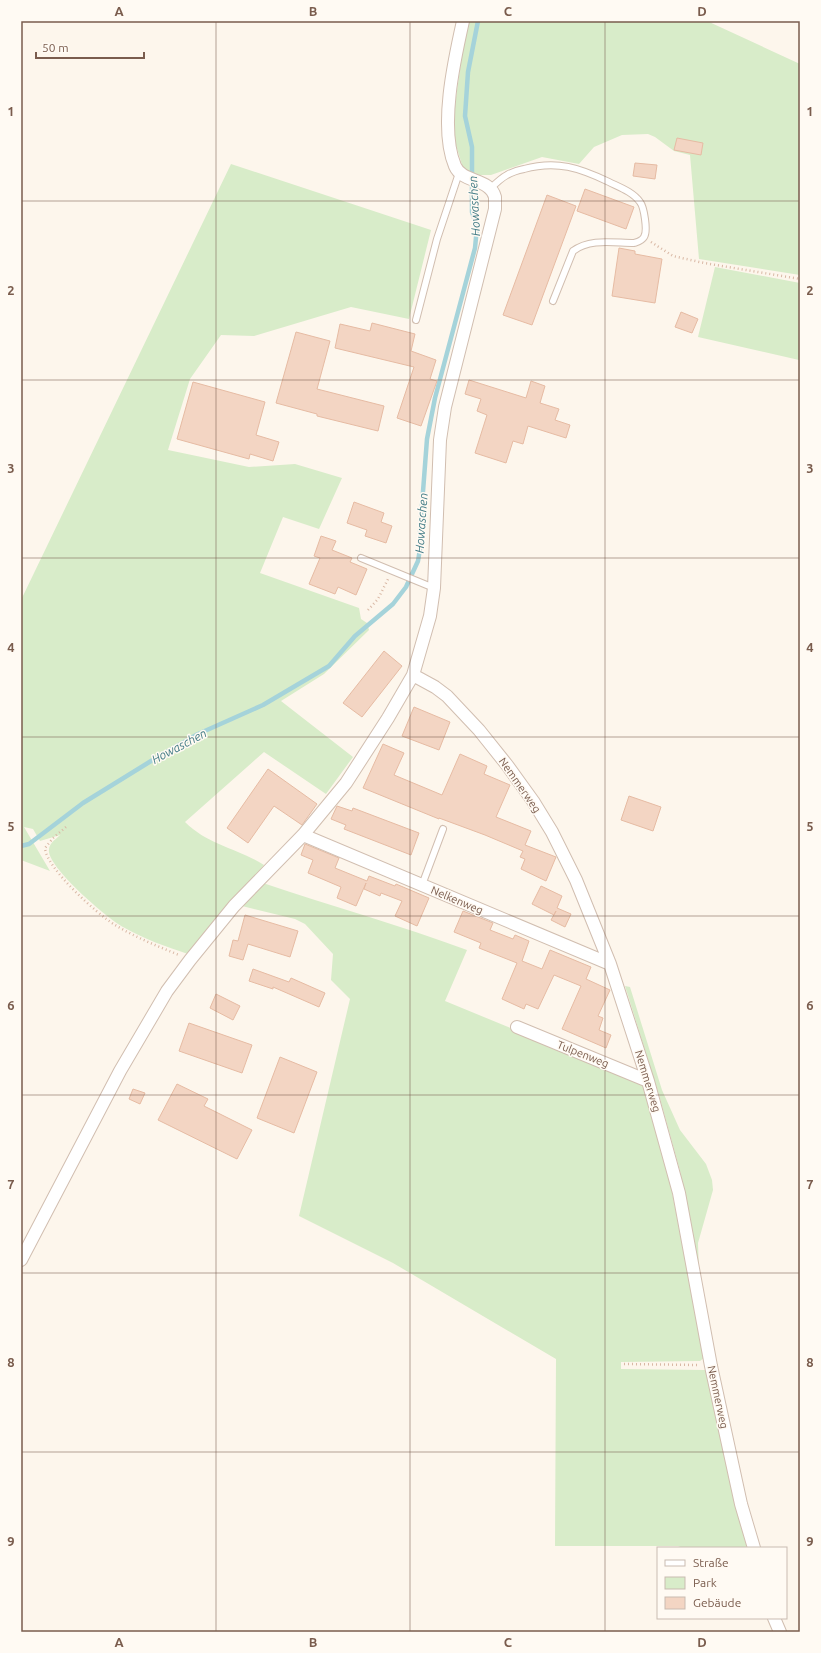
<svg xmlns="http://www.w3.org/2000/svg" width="821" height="1653" viewBox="0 0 821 1653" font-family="Ubuntu,sans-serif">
  <rect width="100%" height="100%" fill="#fdf6ec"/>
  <path fill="#d8ecc9" d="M468,21H707L800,64V275L699,259L690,155L674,151L655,137L648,134L622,135L594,147L579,164L542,157L491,175H479L468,172L463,168L455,142L453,119L462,55Z
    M231,164L431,230L409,319L351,307L254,336L221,335L190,379L168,450L249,467L295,464L342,478L319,529L283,517L260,573L359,608L361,619L367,623L369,630L324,674L281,701L353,757L326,794L264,752L185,822C208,845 237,848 264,865L188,954C167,947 144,939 123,927C107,918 51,870 49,852C48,844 55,840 60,835L40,841L33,829L24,827L50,871L21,860V600Z
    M715,267L800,283V355L799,360L698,337Z
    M263,883C331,906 400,925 467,950L445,1001L644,1083L666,1161L704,1358L700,1361L621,1362V1369L706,1370L735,1504L747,1548H683L678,1546H555L556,1359L393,1263L299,1216L350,999L331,980L333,954L305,924L295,919L242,906Z
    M625,986L630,987L662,1090L680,1130L706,1164L712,1180L713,1190L698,1243L699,1271L680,1171L659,1095Z"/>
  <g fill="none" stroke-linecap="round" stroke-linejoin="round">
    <path stroke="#a5d3da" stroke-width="4.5" d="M21,846L29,844L83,803L151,761L198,734L263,705L329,666L355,636L393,604L406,587L418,561L421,543L420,531L427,439L435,398L475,248L477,227L472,212V147L465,116L468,72L478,21"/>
  </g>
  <path fill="#f3d5c3" stroke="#e6bba3" d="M677,138L703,143L701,155L674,150Z
    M635,163L657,165L655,179L633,176Z
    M585,189L634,207L626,229L577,211Z
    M547,195L576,206L532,325L503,315Z
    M619,248L635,251V254L662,259L655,303L612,296Z
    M681,312L698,319L692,333L675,327Z
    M372,323L415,334L411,351L436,360L430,379L437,381L421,426L397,418L414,367L335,348L340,324L370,331Z
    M296,332L330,341L317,389L384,406L378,431L317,416V414L276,403Z
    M469,380L526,398L531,381L545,386L540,403L559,409L555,420L570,425L566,438L528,426L523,444L513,441L506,463L475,453L487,415L477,411L481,399L465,394Z
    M193,382L265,402L256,435L279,442L273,461L250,454L249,459L177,439Z
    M354,502L384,513L381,522L392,526L386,543L365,536L367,530L347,523Z
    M321,536L336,541L332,550L352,558L350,562L367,569L356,595L338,587L335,594L309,584L320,558L314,556Z
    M384,651L402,666L362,717L343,703Z
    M414,707L450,722L439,750L402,736Z
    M383,744L404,753L394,775L442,795L460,754L487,766L484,774L510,785L496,817L531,831L525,845L556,857L546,881L521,869L525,859L520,857L523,851L485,835L439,818V819L363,788Z
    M268,769L317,804L302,825L274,806L248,843L227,828Z
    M629,796L661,807L653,831L621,820Z
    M337,806L352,811L353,808L419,833L411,855L344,829L346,825L331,819Z
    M305,844L339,858L335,868L367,881L369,876L395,886L396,884L429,898L417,926L395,916L402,901L381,893L380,896L364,889L366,883L356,906L337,898L341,887L308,873L313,860L301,855Z
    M541,886L562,896L557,908L571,914L565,927L551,920L556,911L554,915L532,904Z
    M463,911L493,923L490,930L513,939L515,935L529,941L522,961L542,969L550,950L591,967L586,979L610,990L598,1016L603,1018L599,1030L611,1035L606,1048L562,1029L581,986L554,975L538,1009L526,1004L524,1009L502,999L517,963L479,948L481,943L454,932Z
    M245,915L298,931L290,957L248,944L243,960L229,956L233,940L238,941Z
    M253,969L289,982L291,978L325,993L319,1007L273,987V989L249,981Z
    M216,994L240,1006L233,1020L210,1008Z
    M189,1023L252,1045L242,1073L179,1051Z
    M280,1057L317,1072L294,1133L257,1118Z
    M177,1084L208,1099L204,1106L252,1130L237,1159L158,1120Z
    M133,1089L145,1093L140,1104L129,1099Z"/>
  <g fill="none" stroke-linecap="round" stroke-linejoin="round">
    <defs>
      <path id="lane" d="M490,189C495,184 501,178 507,175C512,172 519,170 524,169C557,160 580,168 609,182C619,187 633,192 640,202C644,207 648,231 644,237C642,241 637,242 634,243C614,243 590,238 573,251L553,301
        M416,320L437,239L459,173
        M361,558L434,588
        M422,885L443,829"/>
      <path id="street" d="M413,675L435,687L447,696L479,730L507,765L533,801L552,832L576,880L610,964L648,1081L679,1193L711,1366L741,1504L754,1548
        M303,835L610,964
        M517,1027L648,1081
        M21,1260L120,1071L167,991L190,960L234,906L303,835L346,783L388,718L413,675L430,616L434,588L440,440L445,407L495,209C495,205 495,200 495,197C490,178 462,183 455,166C439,128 454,61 463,21
        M774,1618L780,1632"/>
    </defs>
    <use href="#lane" stroke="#d1beb0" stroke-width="8"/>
    <use href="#street" stroke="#d1beb0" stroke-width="14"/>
    <path stroke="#d9b8a5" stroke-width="2.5" stroke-dasharray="1 3" stroke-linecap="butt" d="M651,242L673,256L704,263L800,279
      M368,610L378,599L388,579
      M66,827L53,838L45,848C46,868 97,914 115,925C135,937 157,946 179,955
      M624,1364L698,1365"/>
    <use href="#lane" stroke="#fff" stroke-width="6"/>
    <use href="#street" stroke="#fff" stroke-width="12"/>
  </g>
  <path fill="none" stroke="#7a5c4d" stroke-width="1" stroke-opacity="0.55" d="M216,21V1632M410,21V1632M605,21V1632M21,201H800M21,380H800M21,558H800M21,737H800M21,916H800M21,1095H800M21,1273H800M21,1452H800"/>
  <g text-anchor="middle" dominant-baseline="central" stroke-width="3" stroke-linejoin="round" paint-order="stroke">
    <g font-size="11" fill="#7a5c4d" stroke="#fffaf3">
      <text transform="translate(520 785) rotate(55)">Nemmerweg</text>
      <text transform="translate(457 900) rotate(23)">Nelkenweg</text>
      <text transform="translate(583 1054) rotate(22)">Tulpenweg</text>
      <text transform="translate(648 1081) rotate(73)">Nemmerweg</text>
      <text transform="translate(718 1397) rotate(78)">Nemmerweg</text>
    </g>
    <g font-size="12" font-style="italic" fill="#437c86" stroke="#fffaf3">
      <text transform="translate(474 206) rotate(-93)">Howaschen</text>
      <text transform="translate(421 523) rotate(-86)">Howaschen</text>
      <text transform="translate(179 746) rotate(-28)">Howaschen</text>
    </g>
  </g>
  <rect width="821" height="1653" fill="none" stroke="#fffaf3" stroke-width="44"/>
  <rect x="657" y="1547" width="130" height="72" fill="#fffaf3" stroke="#cabbb1"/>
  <rect x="665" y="1560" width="20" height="6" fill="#ffffff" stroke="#cabbb1"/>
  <text x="693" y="1567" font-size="12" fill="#7a5c4d">Straße</text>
  <rect x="665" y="1577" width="20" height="12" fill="#d8ecc9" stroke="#cabbb1"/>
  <text x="693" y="1587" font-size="12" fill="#7a5c4d">Park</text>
  <rect x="665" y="1597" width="20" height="12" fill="#f3d5c3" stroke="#cabbb1"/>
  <text x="693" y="1607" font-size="12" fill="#7a5c4d">Gebäude</text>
  <path d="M36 52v6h108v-6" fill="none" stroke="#7a5c4d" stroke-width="2"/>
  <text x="42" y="52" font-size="12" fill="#7a5c4d" stroke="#fffaf3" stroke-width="3" paint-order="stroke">50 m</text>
  <rect x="22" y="22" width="777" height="1609" fill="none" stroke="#7a5c4d" stroke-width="1.5"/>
  <g font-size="13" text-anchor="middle" font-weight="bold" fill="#7a5c4d">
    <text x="119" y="16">A</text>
    <text x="313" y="16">B</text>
    <text x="508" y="16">C</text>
    <text x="702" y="16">D</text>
    <text x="11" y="116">1</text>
    <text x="810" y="116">1</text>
    <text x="11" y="295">2</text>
    <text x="810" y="295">2</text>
    <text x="11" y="473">3</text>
    <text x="810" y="473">3</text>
    <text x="11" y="652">4</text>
    <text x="810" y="652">4</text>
    <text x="11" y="831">5</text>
    <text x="810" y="831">5</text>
    <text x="11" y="1010">6</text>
    <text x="810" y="1010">6</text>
    <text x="11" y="1189">7</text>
    <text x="810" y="1189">7</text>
    <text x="11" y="1367">8</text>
    <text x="810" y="1367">8</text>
    <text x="11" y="1546">9</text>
    <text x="810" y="1546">9</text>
    <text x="119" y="1647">A</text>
    <text x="313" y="1647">B</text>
    <text x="508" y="1647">C</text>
    <text x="702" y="1647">D</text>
  </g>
</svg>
